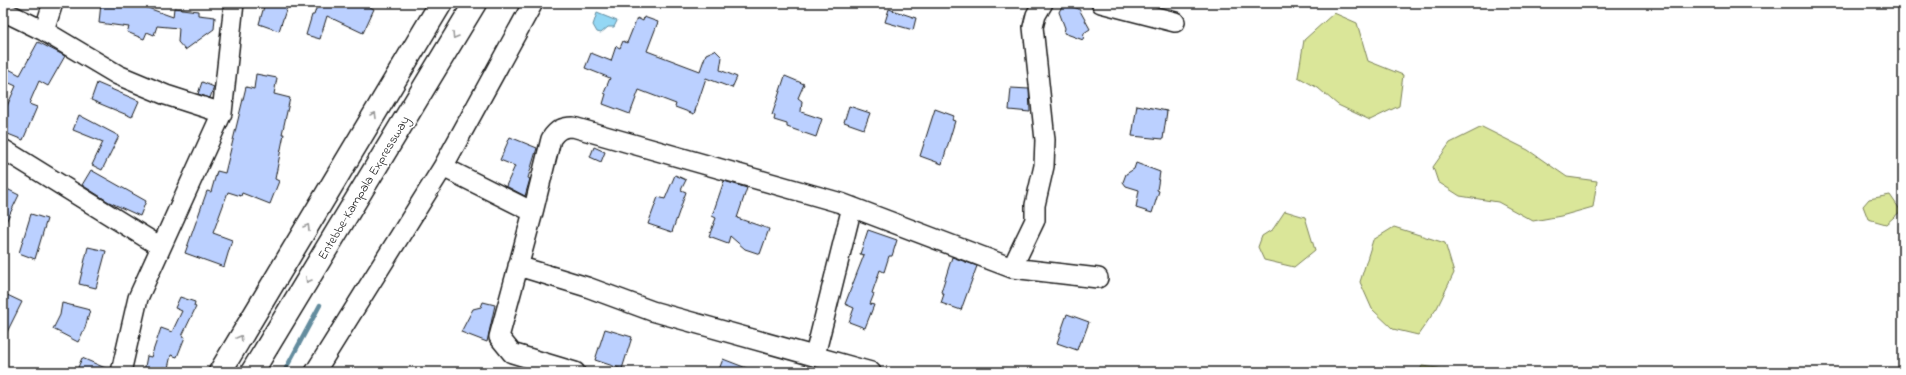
<svg xmlns="http://www.w3.org/2000/svg" width="1906" height="375" viewBox="0 0 1906 375" font-family="'Indie Flower',sans-serif">
  <rect width="100%" height="100%" fill="#fff"/>
  <filter id="ink" filterUnits="userSpaceOnUse"><feTurbulence type="fractalNoise" baseFrequency=".025" numOctaves="2"/><feDisplacementMap in="SourceGraphic" scale="8" xChannelSelector="R" yChannelSelector="G"/><feConvolveMatrix kernelMatrix="1 2 1 2 8 2 1 2 1" color-interpolation-filters="sRGB"/></filter>
  <g filter="url(#ink)">
    <path fill="#dae699" stroke="#7b815a" d="M1334,13L1357,23L1368,61L1403,75L1399,106L1370,120L1338,105L1318,88L1298,77L1304,40Z
      M1482,127L1528,150L1567,177L1597,181L1593,207L1561,216L1533,221L1498,202L1460,196L1438,182L1433,167L1450,143Z
      M1890,195L1901,211L1886,224L1868,219L1863,206L1869,199Z
      M1285,211L1305,217L1315,250L1294,267L1264,260L1258,247L1262,236L1273,229Z
      M1394,227L1445,243L1454,273L1437,308L1418,335L1393,329L1372,309L1360,282L1373,240Z
      M1422,366L1445,369L1446,372H1419Z"/>
    <path fill="#93d7f4" stroke="#638c9e" d="M597,13L617,21L614,27H608L601,33L597,32L593,25Z"/>
    <g fill="none" stroke-linecap="round" stroke-linejoin="round">
      <path stroke="#638c9e" stroke-width="4.5" d="M284,372L320,305"/>
    </g>
    <path fill="#bbd0ff" stroke="#1c1c1c" d="M101,3H134L173,17L174,8L198,11V15L215,17L214,29L185,50L178,42L179,28L157,26L154,35L147,32L144,39L127,32L129,27L99,23Z
      M265,3H275L287,7L279,31L259,24Z
      M318,3H362L374,9L363,33L327,16L320,39L306,35L312,15H314Z
      M1063,4L1079,9L1090,29L1084,33L1083,40L1064,33L1065,28L1059,12Z
      M889,9L916,18L913,30L885,22Z
      M644,17L658,22L647,51L700,71L706,54L715,50L722,57L720,70L737,77L732,88L706,78L694,114L675,107L676,104L639,90L630,114L603,104L606,94L604,93L610,78L585,68L591,53L611,61L616,46L620,48L623,41L627,43L637,18L643,21Z
      M38,42L65,56L48,86L39,81L29,104L37,107L23,140L3,132V115L16,86L3,80V66L20,75Z
      M256,74L277,78L274,94L290,98L282,134H284L275,179L279,181L270,204L242,193L241,196L228,192L213,233L232,240L224,267L185,253L207,191L211,192L217,171L225,173L246,87L254,89Z
      M785,76L804,84L798,98L802,101L801,112L822,119L816,137L787,127V124L774,120L775,116L772,115Z
      M202,82L214,87L210,98L198,94Z
      M97,83L139,101L132,117L91,100Z
      M1011,88L1029,89L1030,112L1009,110Z
      M1137,105L1167,111L1163,139L1132,136Z
      M849,106L870,113L864,129L844,122Z
      M935,109L954,116L952,120L955,121L942,164L920,156Z
      M79,115L119,136L102,170L92,165L103,142L73,130Z
      M510,137L537,148L528,178L530,179L525,196L506,186L515,166L500,160Z
      M594,147L605,152L601,162L590,157Z
      M1136,163L1160,172L1157,190L1159,191L1152,213L1136,208L1139,190L1126,186L1123,182L1126,174L1134,169Z
      M91,170L146,201L140,216L109,202L82,185Z
      M675,175L686,180L681,190L686,192L672,232L648,224L658,197L665,199Z
      M724,181L747,188L737,218L769,229L760,254L745,249L730,236L728,243L709,236L716,218L712,216Z
      M3,187L19,195L3,228Z
      M31,214L47,219L35,259L19,253Z
      M868,230L897,240L892,256H889L884,272L880,270L872,293L874,294L870,304L874,305L865,328L849,322L854,308L845,304L864,255L860,254Z
      M88,247L106,251L96,288L79,284Z
      M952,257L977,266L961,310L941,303L944,294L941,292Z
      M3,293L22,302L3,340Z
      M180,297L195,302L194,306L196,307L182,336L185,337L177,357L171,355L168,368L163,367L162,372H144L147,356L151,357L161,328L172,332L182,311L175,308Z
      M483,302L495,305L487,342L461,332L473,309L481,307Z
      M62,303L90,310L85,328L78,342L53,329L60,315Z
      M1067,314L1089,322L1082,341H1080L1077,350L1057,343Z
      M605,329L632,337L622,369L595,360Z
      M82,358L110,370V372H76Z
      M723,359L754,371V372H718Z"/>
    <g fill="none" stroke-linecap="round" stroke-linejoin="round">
      <defs>
        <path id="minor" d="M1101,3L1175,22
          M3,11L44,31L118,75L166,95L222,113
          M44,31L53,3
          M3,149L161,247
          M443,167L533,212
          M518,266L587,287L652,311L871,372
          M1012,268L1035,220V205L1044,166L1045,140L1033,27L1036,15L1043,3
          M815,355L852,207
          M121,372L138,298L222,113L234,3
          M315,372L443,167L533,3
          M575,372L512,353L499,337L533,212L551,139C557,130 562,127 573,127L841,203L1012,268L1098,278"/>
        <path id="highway" d="M220,372L441,3
          M252,372L475,3"/>
      </defs>
      <use href="#minor" stroke="#1c1c1c" stroke-width="22"/>
      <use href="#highway" stroke="#1c1c1c" stroke-width="25"/>
      <use href="#minor" stroke="#fff" stroke-width="19"/>
      <use href="#highway" stroke="#fff" stroke-width="22"/>
    </g>
    <defs><path id="oneway-chevron" d="M-2-3.5L2.5 0L-2 3.5" fill="none" stroke-width="1.6" stroke-linecap="round" stroke-linejoin="round"/></defs>
    <g stroke="#999">
      <use href="#oneway-chevron" transform="translate(455 36) rotate(121)"/>
      <use href="#oneway-chevron" transform="translate(374 115) rotate(-59)"/>
      <use href="#oneway-chevron" transform="translate(307 227) rotate(-59)"/>
      <use href="#oneway-chevron" transform="translate(308 280) rotate(121)"/>
      <use href="#oneway-chevron" transform="translate(240 338) rotate(-59)"/>
    </g>
  </g>
  <g text-anchor="middle" dominant-baseline="central" stroke-width="3.5" stroke-linejoin="round" paint-order="stroke">
    <g font-size="13" fill="#1c1c1c" stroke="#fff">
      <text transform="translate(364 188) rotate(-59)">Entebbe-Kampala Expressway</text>
    </g>
  </g>
  <rect width="1906" height="375" fill="none" stroke="#fff" stroke-width="16"/>
  <rect x="8" y="8" width="1890" height="359" fill="none" stroke="#1c1c1c" stroke-width="1.5" filter="url(#ink)"/>
</svg>
